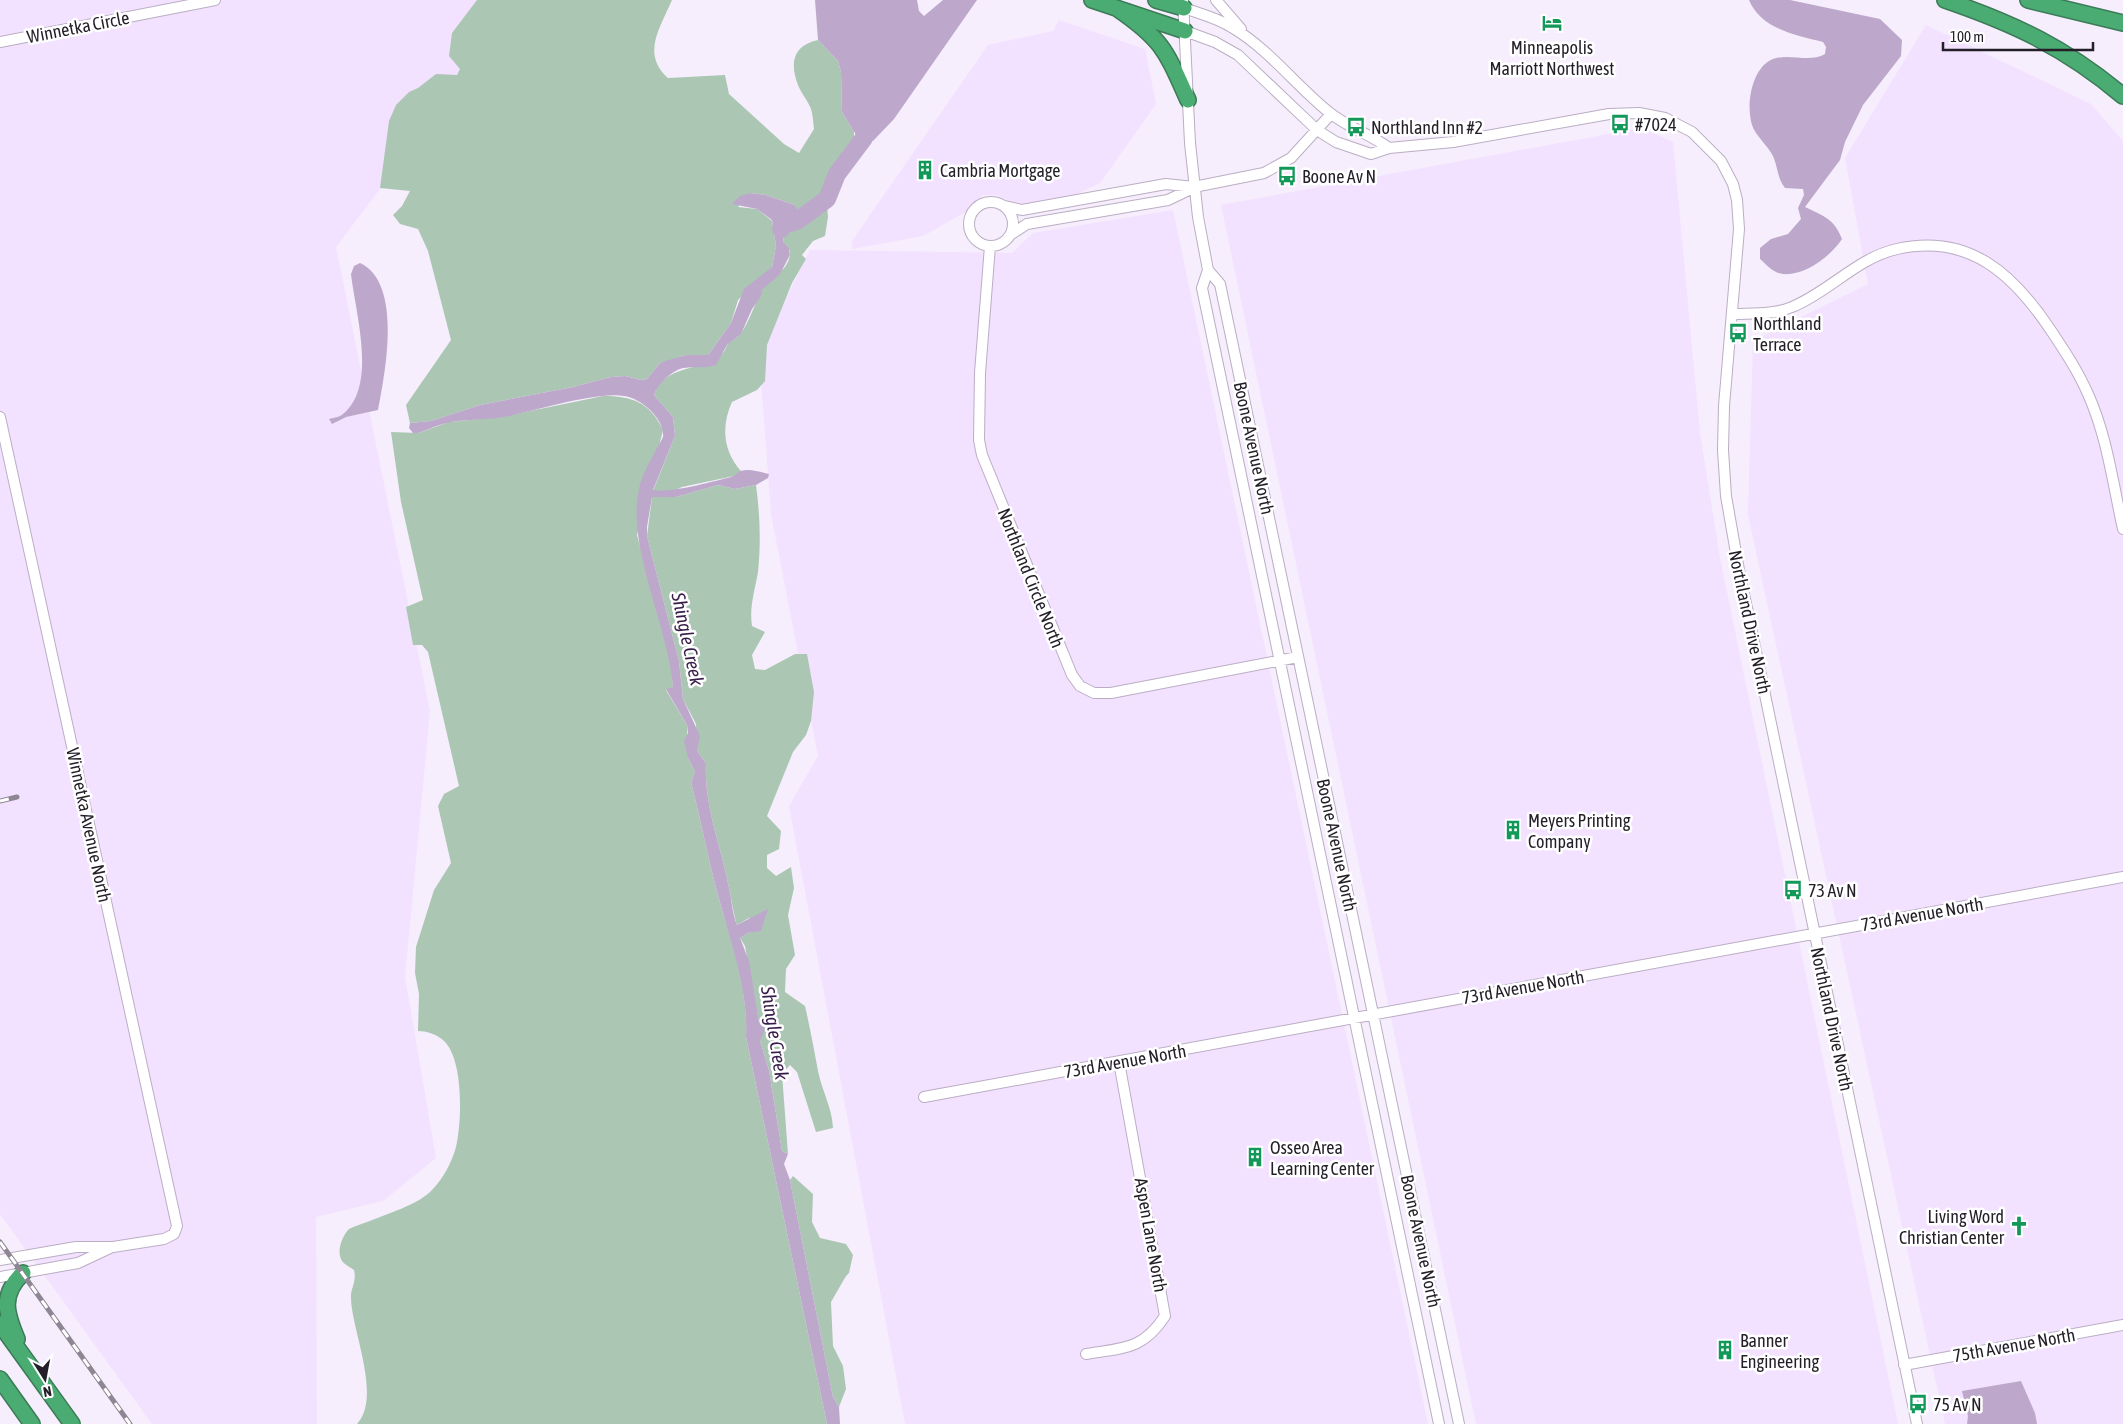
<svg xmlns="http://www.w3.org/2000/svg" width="2123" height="1424" viewBox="0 0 2123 1424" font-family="'Asap Condensed',sans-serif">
  <rect width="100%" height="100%" fill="#f6eefc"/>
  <path fill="#f2e1ff" d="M0,0H523L336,247L430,711L405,977L436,1158L383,1201L316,1217L317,1424H152L0,1214Z
    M1059,20L1145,49L1156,104L1100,183L1077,194L1026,204H1017L996,195H983L964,213L923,236L853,249L852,241L988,45L1053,31Z
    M1926,25L2091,104L2123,141V1424H1945L1748,515L1753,341L1868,284L1845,158Z
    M1641,128L1673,142L1700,433L1720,558L1898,1424H1476L1221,205Z
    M1173,210L1428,1424H905L789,806L818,756L771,514L759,352L810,250L1012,253L1033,233Z"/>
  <path fill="#abc7b3" d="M477,0H672C660,28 641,54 668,78L725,75L729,94L784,144L799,153L814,129C813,122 813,115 811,109C808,101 801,93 798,85C789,62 794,45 818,40L838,61L841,72L842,112L854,132V143L843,151L823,195L798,215L795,205L766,195L750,193L738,207L757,209L772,221L776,246L772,267L738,300L731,323L708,355H687L660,363L647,379L641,380L625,376L611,377L573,387L480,405L431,421L410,423L406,405L451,340L428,251L418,229L400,224L393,215L402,206L410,191L380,188L389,121L396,105L409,92L418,88L436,74L457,75L460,69L449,56L452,33Z
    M827,205L828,217L825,236L813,241L802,255L806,259L792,283L767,345L765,381L757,390L732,402C721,426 723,451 741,471L734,476L682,487L671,492L653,491L675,436L673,417L654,395C664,364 702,372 723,353C725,351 726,346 728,344C732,340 737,338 740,334C749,324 755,302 762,290C768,278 787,273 790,255C791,249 787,246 783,243L784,232L803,222Z
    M603,396C632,396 650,402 663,430L637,535L671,662L673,687L666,690L687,725L688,758L695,772L691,782C702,825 710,870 723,913C735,953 748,994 746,1037L827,1424H357C382,1397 352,1331 351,1299C350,1288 357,1283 354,1270C350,1267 344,1264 342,1261C336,1252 342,1236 349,1229C354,1226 362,1224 367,1222C384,1215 420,1204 432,1190C443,1179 452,1162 456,1147C462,1122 464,1058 443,1040C436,1034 426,1031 418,1031L419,994L415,973L416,947L434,890L451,863L438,806L444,794L459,786L428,652L422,645H413L406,607L423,600L401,502L391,432L418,433L449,422L501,417Z
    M718,485L735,489L756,485C760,515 761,542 758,572C755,590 749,607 752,626L765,632L752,655L755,669L765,670L795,654H807L814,692L811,721L806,735L793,752L767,816L781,831L779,849L767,855V868L776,876L791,867L794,888L788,915L795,955L786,969L785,992L805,1006C810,1028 814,1049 818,1071C822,1091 832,1107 833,1128L816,1132L797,1072L790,1065L782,1074L788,1154L782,1151L769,1070L760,1041L759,1022L745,946L740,938L748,933L761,930L749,918L737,925C733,912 732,901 729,888C721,845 704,807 706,763L697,751L696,724L683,699L679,661L647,536L652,497H676Z
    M793,1176L813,1194L812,1222L820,1238L846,1244L853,1255L849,1273L846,1276L831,1302L833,1346L843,1366L846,1389L839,1407L833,1397L790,1180Z"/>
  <path fill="#bda8cb" d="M815,0H917L919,11L924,16L943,0H977L894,119L873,141L854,132L842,112L841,72L838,61L818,40Z
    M1749,0H1790L1880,19L1902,40L1901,56L1863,105L1845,142L1840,160L1805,207C1823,216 1834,218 1842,239C1831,256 1805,276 1783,274C1773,273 1767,265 1760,259V248L1771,239L1788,234L1801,219L1798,208L1804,195L1803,189L1785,188C1777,178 1778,167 1773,156C1768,146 1755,135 1752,125C1746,106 1751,72 1769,61C1786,51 1808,64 1825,54L1826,47L1823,42C1795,35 1761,29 1749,0Z
    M750,193L766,195L795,205L803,222L784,232L783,242L789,248L790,255L780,274L762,290L761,296L752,309L741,334L727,345L716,365C704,369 695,366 683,368C671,371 658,384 654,395L673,417L675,436L653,490C672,493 711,482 731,477C735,476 737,472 741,471C749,468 761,472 769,474L768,478L756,485L735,489L718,485L676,497H652L647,527V536L679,661L683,699L700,736L697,751L706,763C704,807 721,845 729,888C732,901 732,913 737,925L768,909L761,931L748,933L740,938L749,961L759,1022L765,1029L760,1041L769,1070L782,1151L788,1154L784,1164L790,1180L833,1397L839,1407L840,1424H827L746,1037C748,994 734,953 723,913C710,870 702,825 691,782L695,772L688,758L684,741L688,733L687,725L666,689L673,687C668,626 626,546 639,489C642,472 655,453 663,437C665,419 641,398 624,396C597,391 534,411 504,417C487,420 469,419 451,422C440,424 429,429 418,433H413L409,428L410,423L431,421L480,405L573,387L611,377L625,376L641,380L647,379L660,363L668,360L687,355H708L731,323L744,289L772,267L776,246L772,220L757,209L732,204L740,196Z
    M360,263C403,283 385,373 378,410L346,417L332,424L329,419C333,418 340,417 343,414C378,386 355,311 351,274L354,266Z
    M2021,1381L2035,1413L2037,1424H1967L1968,1416L1962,1391Z"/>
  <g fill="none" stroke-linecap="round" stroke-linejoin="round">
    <path stroke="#bda8cb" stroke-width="18" d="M781,229L782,225L797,221L827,199L837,174L864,138L865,114"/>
    <defs>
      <path id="minor" d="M1183,0L1190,143L1198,217L1208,270L1202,288L1439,1424
        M1216,0L1241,29
        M1184,8C1201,14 1218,18 1233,28C1270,50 1297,87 1330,113C1349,128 1370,134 1389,148
        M1185,31L1215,42L1238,55L1317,130L1336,142L1371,154L1389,148L1453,142L1609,114L1639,113L1665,118L1692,132L1721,161L1733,184L1737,200L1739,229L1724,406L1723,450L1726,496L1739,570L1917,1424
        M0,42L215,0
        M969 224a22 22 0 1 1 44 0a22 22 0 1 1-44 0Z
        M1005,206L1022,210L1166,184L1194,187L1264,173L1291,158L1331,114
        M1010,235L1027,224L1168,200L1193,188
        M990,246L980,373L979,440L982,455L1072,675L1080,686L1094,693H1111L1298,657
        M1208,270L1220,284L1459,1424
        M1732,314C1752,313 1773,315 1792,307C1829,292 1857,258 1897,249C1969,233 2013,274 2050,329C2064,350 2078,371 2088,394C2107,436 2113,484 2123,529
        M0,417L177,1226L174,1234L164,1239L113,1247H76L0,1260
        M924,1097L2123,877
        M0,1277L78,1263L110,1248
        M1086,1354C1123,1348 1143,1350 1165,1316L1119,1062
        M1904,1365L2123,1325"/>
      <path id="highway" d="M1092,0L1185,31
        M1156,0L1184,8
        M1945,0C2015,24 2066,48 2123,96
        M2028,0L2123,23
        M1118,9C1163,40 1166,51 1188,100
        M0,1324L72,1424
        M17,1339C6,1313 0,1295 23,1273
        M0,1379L32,1424"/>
    </defs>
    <use href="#minor" stroke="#bbaec4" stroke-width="12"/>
    <use href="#highway" stroke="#3c7a58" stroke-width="18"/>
    <use href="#minor" stroke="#fff" stroke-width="10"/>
    <use href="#highway" stroke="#4aac72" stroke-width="15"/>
    <defs>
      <path id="rail" d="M0,801L17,797
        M0,1242L130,1424"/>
    </defs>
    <use href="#rail" stroke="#8e8793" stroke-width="5"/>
    <use href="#rail" stroke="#fff" stroke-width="3" stroke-dasharray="9" stroke-linecap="butt"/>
  </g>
  <defs>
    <symbol id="hotel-bare" viewBox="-9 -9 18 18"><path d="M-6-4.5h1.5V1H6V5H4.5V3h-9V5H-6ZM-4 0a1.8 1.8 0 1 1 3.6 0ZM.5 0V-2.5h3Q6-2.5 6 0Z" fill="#129858" stroke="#fff" stroke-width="2.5" paint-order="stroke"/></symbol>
    <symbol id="bus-bare" viewBox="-9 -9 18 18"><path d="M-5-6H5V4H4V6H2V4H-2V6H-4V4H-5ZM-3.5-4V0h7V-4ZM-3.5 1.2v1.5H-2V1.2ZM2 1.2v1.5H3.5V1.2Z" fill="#129858" stroke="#fff" stroke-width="2.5" paint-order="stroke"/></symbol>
    <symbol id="building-bare" viewBox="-9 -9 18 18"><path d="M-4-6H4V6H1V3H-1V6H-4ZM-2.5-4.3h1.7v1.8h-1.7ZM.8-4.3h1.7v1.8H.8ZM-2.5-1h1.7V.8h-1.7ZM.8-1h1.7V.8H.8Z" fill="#129858" stroke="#fff" stroke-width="2.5" paint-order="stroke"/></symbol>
    <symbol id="church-bare" viewBox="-9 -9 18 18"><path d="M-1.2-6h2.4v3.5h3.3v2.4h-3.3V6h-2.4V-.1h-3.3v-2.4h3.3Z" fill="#129858" stroke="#fff" stroke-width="2.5" paint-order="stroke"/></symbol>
  </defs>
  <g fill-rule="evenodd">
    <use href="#hotel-bare" x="1538" y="9" width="28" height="28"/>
    <use href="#bus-bare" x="1606" y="110" width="28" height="28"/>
    <use href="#bus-bare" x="1342" y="113" width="28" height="28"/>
    <use href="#building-bare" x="911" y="156" width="28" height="28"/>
    <use href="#bus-bare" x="1273" y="162" width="28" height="28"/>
    <use href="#bus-bare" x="1724" y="319" width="28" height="28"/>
    <use href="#building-bare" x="1499" y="816" width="28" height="28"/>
    <use href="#bus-bare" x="1779" y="876" width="28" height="28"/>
    <use href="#building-bare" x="1241" y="1143" width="28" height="28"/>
    <use href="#church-bare" x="2005" y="1212" width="28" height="28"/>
    <use href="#building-bare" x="1711" y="1336" width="28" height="28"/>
    <use href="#bus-bare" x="1904" y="1390" width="28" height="28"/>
  </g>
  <g text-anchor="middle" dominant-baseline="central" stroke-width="5" stroke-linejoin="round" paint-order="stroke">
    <g font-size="18" fill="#231e27" stroke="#fff">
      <text transform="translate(78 27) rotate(-11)">Winnetka Circle</text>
      <text transform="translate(1254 448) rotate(78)">Boone Avenue North</text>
      <text transform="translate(1031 578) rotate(68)">Northland Circle North</text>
      <text transform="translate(1750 622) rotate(78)">Northland Drive North</text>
      <text transform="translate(89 825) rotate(78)">Winnetka Avenue North</text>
      <text transform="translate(1337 845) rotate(78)">Boone Avenue North</text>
      <text transform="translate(1922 914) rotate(-10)">73rd Avenue North</text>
      <text transform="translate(1523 987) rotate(-10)">73rd Avenue North</text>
      <text transform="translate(1832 1019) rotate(78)">Northland Drive North</text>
      <text transform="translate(1125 1061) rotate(-10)">73rd Avenue North</text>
      <text transform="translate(1151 1235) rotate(80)">Aspen Lane North</text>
      <text transform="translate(1421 1241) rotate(78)">Boone Avenue North</text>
      <text transform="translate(2014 1345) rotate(-10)">75th Avenue North</text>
    </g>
    <g font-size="18" fill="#231e27" stroke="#fff" text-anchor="start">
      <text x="1552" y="47" text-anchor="middle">Minneapolis<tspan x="1552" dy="21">Marriott Northwest</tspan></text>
      <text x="1635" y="124">#7024</text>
      <text x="1371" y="127">Northland Inn #2</text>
      <text x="940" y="170">Cambria Mortgage</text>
      <text x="1302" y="176">Boone Av N</text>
      <text x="1753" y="323">Northland<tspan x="1753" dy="21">Terrace</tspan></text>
      <text x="1528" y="820">Meyers Printing<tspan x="1528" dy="21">Company</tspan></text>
      <text x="1808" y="890">73 Av N</text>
      <text x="1270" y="1147">Osseo Area<tspan x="1270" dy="21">Learning Center</tspan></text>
      <text x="2004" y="1216" text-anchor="end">Living Word<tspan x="2004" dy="21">Christian Center</tspan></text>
      <text x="1740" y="1340">Banner<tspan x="1740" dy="21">Engineering</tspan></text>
      <text x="1933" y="1404">75 Av N</text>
    </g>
    <g font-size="19" font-style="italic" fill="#381c49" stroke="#fff">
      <text transform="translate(688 639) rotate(78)">Shingle Creek</text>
      <text transform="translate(775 1033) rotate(81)">Shingle Creek</text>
    </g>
  </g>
  <g transform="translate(45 1379) rotate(169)" stroke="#ffffff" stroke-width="4" paint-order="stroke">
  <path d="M0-4L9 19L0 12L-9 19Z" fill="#231e27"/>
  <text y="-8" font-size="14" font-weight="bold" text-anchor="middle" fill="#231e27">N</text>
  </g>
  <path d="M1943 42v8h150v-8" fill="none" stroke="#231e27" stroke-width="2.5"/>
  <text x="1950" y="42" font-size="15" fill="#231e27" stroke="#ffffff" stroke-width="4" paint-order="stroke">100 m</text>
</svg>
